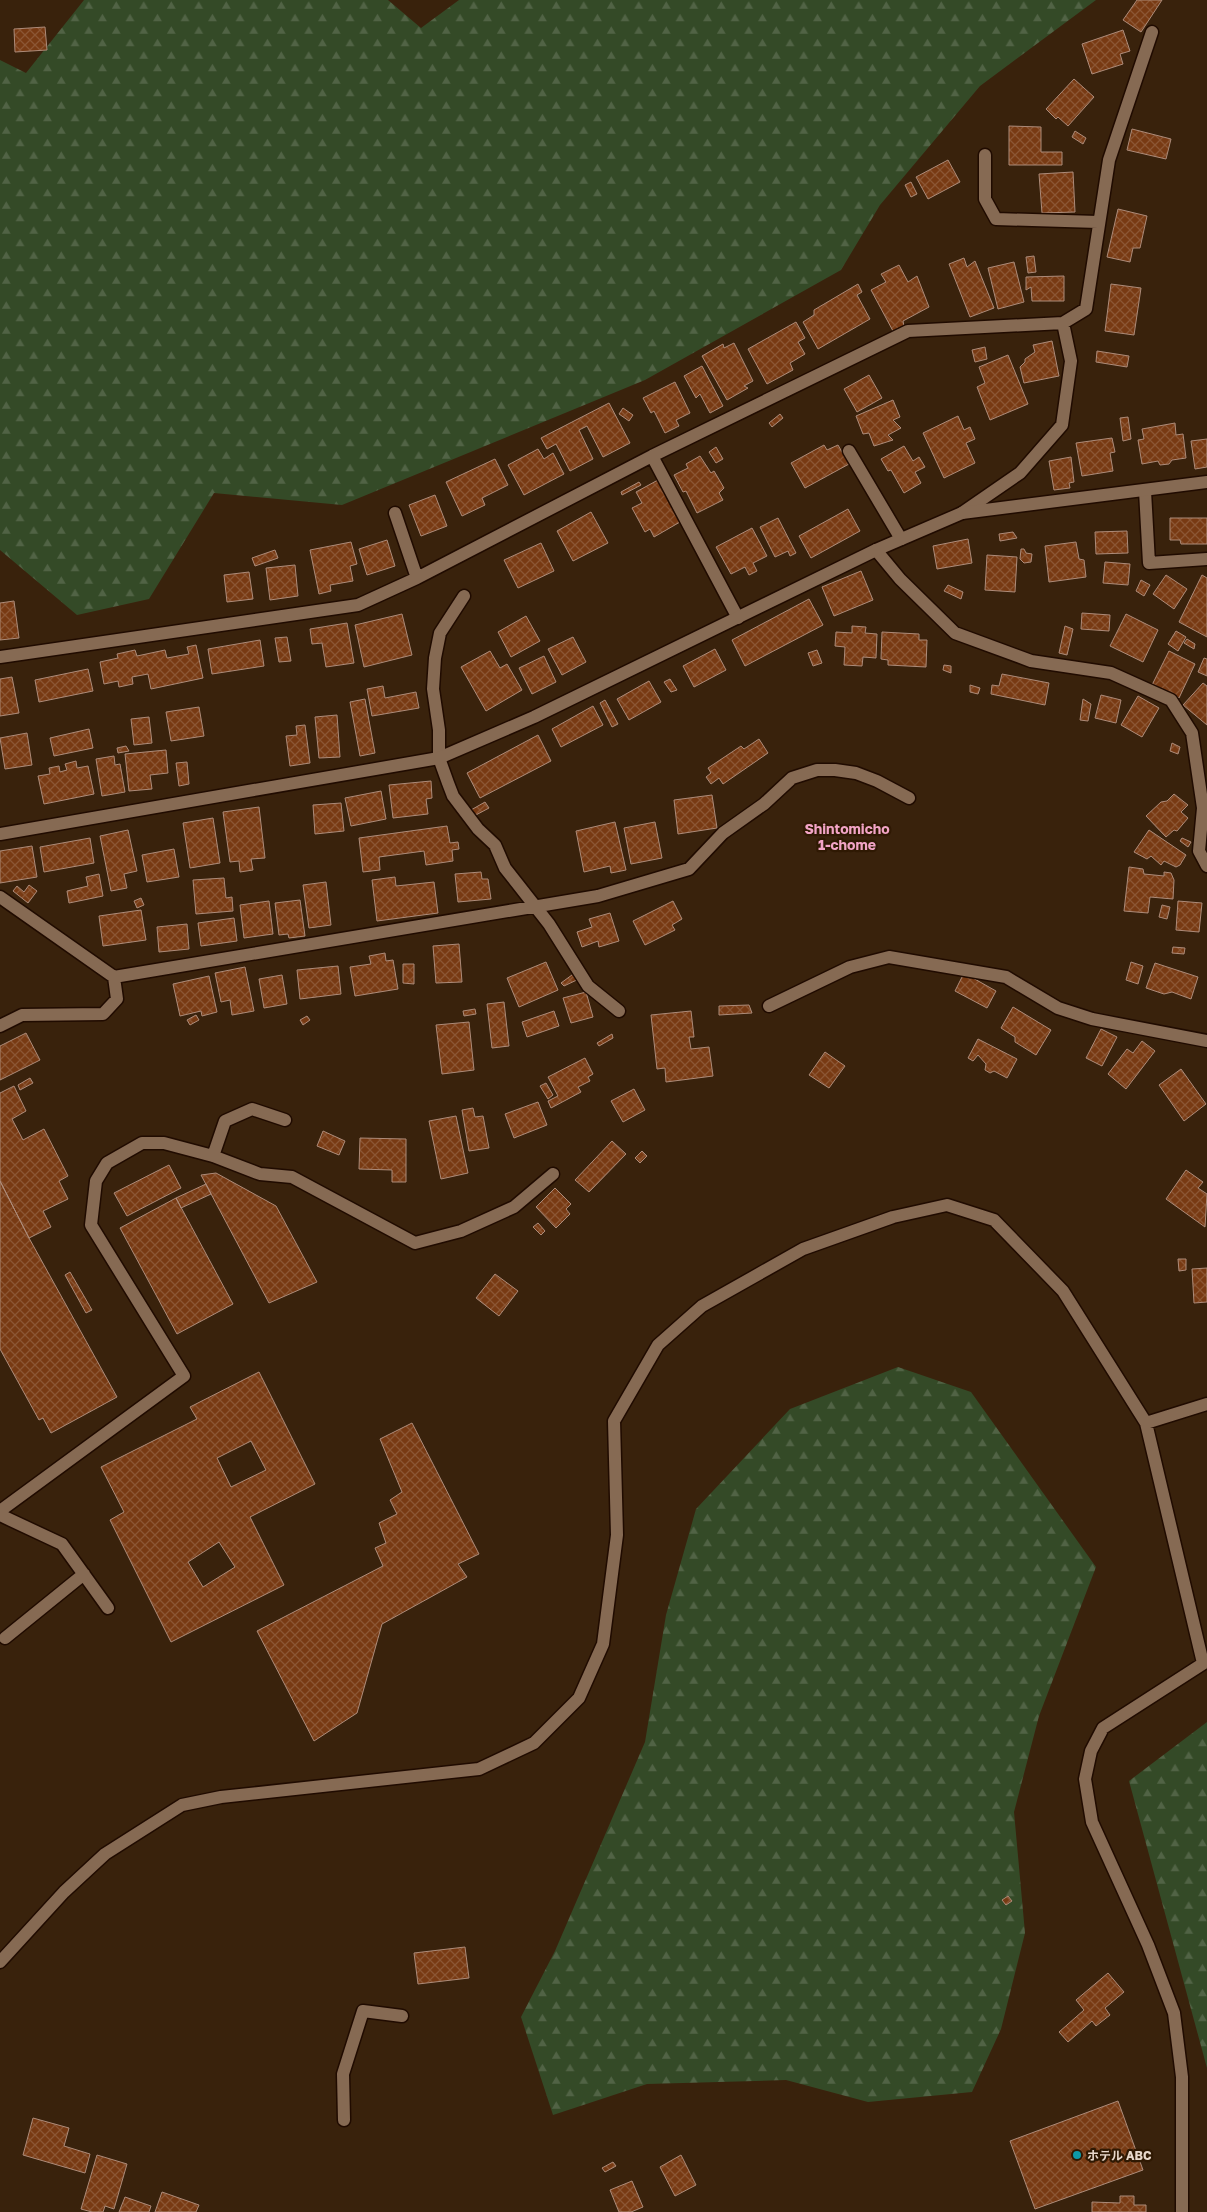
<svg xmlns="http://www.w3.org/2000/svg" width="1207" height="2212" viewBox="0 0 1207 2212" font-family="'Golos Text','Noto Sans JP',sans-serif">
  <defs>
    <pattern id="forest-firs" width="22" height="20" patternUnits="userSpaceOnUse" patternTransform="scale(1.25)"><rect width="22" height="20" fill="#344a27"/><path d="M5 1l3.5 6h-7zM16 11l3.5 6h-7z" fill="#516345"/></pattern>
    <pattern id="building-cross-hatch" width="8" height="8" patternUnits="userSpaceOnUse" patternTransform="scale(1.25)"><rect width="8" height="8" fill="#783a13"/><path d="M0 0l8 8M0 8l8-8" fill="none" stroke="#8b5634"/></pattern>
  </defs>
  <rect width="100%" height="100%" fill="#39220c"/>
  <path fill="url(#forest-firs)" d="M84,0H388L421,28L459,0H1096L980,86L880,205L841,270L645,380L342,505L214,493L149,599L77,615L0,550V60L26,73Z
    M898,1367L971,1392L1096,1567L1039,1716L1014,1812L1025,1933L1001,2029L972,2092L868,2102L786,2080L647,2084L553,2115L521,2017L555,1951L645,1742L666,1615L696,1509L790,1409Z
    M1207,1722V2068L1129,1781Z"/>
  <path fill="url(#building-cross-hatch)" stroke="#ad8b79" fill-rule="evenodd" d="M1137,0H1162L1141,32L1123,20Z
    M45,27L47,50L15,52L14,29Z
    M1123,30L1130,51L1120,54L1123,64L1092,74L1082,44Z
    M1074,79L1094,97L1068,126L1058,117L1056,119L1046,109Z
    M1009,126L1041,127V152H1062V165H1009Z
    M1132,129L1171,139L1166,159L1127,150Z
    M1075,131L1086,138L1083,144L1072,137Z
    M948,160L960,182L928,199L916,177Z
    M1073,172L1075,212L1042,213L1039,174Z
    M911,182L917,194L911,197L905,185Z
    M1118,209L1147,216L1140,248H1133L1130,262L1107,257Z
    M1034,256L1036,272L1028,273L1026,257Z
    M964,258L967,267L975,261L994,308L970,317L949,264Z
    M1014,262L1024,302L998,309L988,268Z
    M899,265L908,282L917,276L929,307L903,321L904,326L893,331L871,290L886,282L881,274Z
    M1064,276V301H1032L1031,287L1026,290V277Z
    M858,284L862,292L857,295L870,319L818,349L803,322L814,315V310Z
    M1111,284L1141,288L1134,335L1105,331Z
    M796,322L805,338L798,342L805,354L790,363L793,370L767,384L748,349Z
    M1052,341L1059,376L1024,383L1020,367L1025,362V359L1035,352L1033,345Z
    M734,343L753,381L744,386L748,388L727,400L702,356L723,344L724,348Z
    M985,347L987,359L975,362L972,350Z
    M1097,351L1129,356L1127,367L1096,362Z
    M1008,355L1028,404L990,420L977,387L985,383L979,367Z
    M702,366L723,406L710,413L700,394L696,398L684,376Z
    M869,375L882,398L857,412L844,389Z
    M675,382L690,413L676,420L679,426L665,433L654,411L651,413L643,398Z
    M893,400L900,417L893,420L901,428L888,435L893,440L874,446L869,433L863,434L856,416Z
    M609,403L630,443L603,457L587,426L579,430L593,459L570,471L556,444L547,449L541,438Z
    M623,408L633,415L629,421L619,414Z
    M780,414L783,418L772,427L769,423Z
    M958,416L964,430L970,427L975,439L966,443L975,463L944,478L923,433Z
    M1128,417L1131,439L1123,441L1120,418Z
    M1175,423L1176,435L1183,434L1186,458L1172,460L1169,464L1160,465L1158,461L1142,464L1138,440L1144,439L1142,429Z
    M1112,438L1115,452L1110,453L1113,471L1082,476L1076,443Z
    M1207,439V467L1195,469L1191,441Z
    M824,445L827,450L838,445L849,464L805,488L791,463Z
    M904,446L913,461L919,457L925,467L915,472L921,483L904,493L891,470L888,471L881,459Z
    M716,447L723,459L716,463L709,452Z
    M538,449L544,459L553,453L564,474L524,495L508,465Z
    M700,456L711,473L714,471L724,488L719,493L723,500L697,513L686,491L683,492L674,475L688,468L686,464Z
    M1071,457L1074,482L1069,483L1070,488L1054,490L1049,461Z
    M495,459L508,485L482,498L485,505L462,516L446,482Z
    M658,480L680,522L654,537L650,529L645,532L632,508L642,503L636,492Z
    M639,482L641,485L622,495L621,492Z
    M435,495L447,526L421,536L409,505Z
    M848,509L860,531L811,558L799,536Z
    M591,512L608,543L573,561L557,531Z
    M778,518L796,553L790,556L788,551L775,557L760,527Z
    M1170,518H1207V544H1181L1180,540H1170Z
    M752,528L767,556L753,563L757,571L749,575L745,567L731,574L716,547Z
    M1127,531L1128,553L1096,554L1095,532Z
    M1013,532L1017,538L1000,541L999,534Z
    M968,539L972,563L937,569L933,546Z
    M387,540L395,566L367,575L359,549Z
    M351,542L357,564L350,566L353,581L330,585L331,591L319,594L310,550Z
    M1076,542L1079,559L1084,560L1086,577L1049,582L1045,546Z
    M541,543L554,571L518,588L504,560Z
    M1021,549H1024L1026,553L1032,554L1031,562L1024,563L1020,559Z
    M275,550L278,558L255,566L252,558Z
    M987,555L1017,557L1015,592L985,590Z
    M1105,562L1130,564L1128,585L1103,583Z
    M295,565L298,596L270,600L266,568Z
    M861,571L873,600L834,616L822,587Z
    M249,572L253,599L227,602L224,575Z
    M1166,575L1187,589L1174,609L1153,594Z
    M1202,575L1207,578V637L1179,622Z
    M1141,580L1150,585L1144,596L1136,591Z
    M948,585L963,592L961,599L944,591Z
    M809,599L823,625L745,666L732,640Z
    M14,601L19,638L0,640V603Z
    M1082,613L1110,615L1109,631L1081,629Z
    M402,614L412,655L364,667L355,625Z
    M1126,614L1158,630L1143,662L1110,646Z
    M526,616L540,641L511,657L498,632Z
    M347,623L354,663L326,667L322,643L312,644L310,629Z
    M852,626L866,627L865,633L877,634L876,658L863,657L862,666L844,665L845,647L835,646L836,632L852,633Z
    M1065,626L1073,629L1067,655L1059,653Z
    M1176,631L1186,637L1178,651L1168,644Z
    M882,632L919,634V640H927L926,667L888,665V660L881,659Z
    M287,637L291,661L279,662L275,638Z
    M573,637L586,662L562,675L548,649Z
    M1187,639L1195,644L1194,649L1184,643Z
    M260,640L264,666L212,674L208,649Z
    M196,645L203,678L151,689L148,674L132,677L133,684L119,687L118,681L104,684L100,662L118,658L117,654L135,650L137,656L165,650L167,658L189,654L187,647Z
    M715,649L726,670L694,687L683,666Z
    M817,650L822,663L813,666L808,653Z
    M490,651L500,668L507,664L522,690L486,711L461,667Z
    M1169,651L1195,664L1179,698L1152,685Z
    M544,656L556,682L532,694L519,668Z
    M1204,658L1207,659V676L1198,672Z
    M944,665L951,666V673L943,670Z
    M88,669L93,691L39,702L35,680Z
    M1002,674L1049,683L1045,705L991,694L992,685L999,686Z
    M12,677L19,713L0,716V679Z
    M670,679L677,690L671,692L664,682Z
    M649,681L661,702L629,720L617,699Z
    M1203,683L1207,686V725L1183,705Z
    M970,685L980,688L978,694L970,692Z
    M383,686L385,698L416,692L419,708L372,716L367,689Z
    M1101,695L1121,700L1116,723L1095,718Z
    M1138,696L1159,708L1142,737L1121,725Z
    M365,699L375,753L360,756L350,702Z
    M1083,699L1091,704L1088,721L1080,720Z
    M605,700L618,724L612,727L600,703Z
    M593,706L603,725L561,747L552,729Z
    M199,707L204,736L171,741L166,712Z
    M337,715L340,757L319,758L315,717Z
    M149,717L152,743L134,745L131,719Z
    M305,725L310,763L290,766L286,736L297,735L296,726Z
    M89,729L93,748L54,756L50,738Z
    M27,733L32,765L5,769L0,738Z
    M538,735L551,761L480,798L467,773Z
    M759,739L768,753L723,784L719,778L711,784L706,777L711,773L708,768L741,746L744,749Z
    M1172,743L1180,747L1178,754L1170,751Z
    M126,746L129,751L118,753L117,748Z
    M166,750L168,773L150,775L152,789L129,791L125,754Z
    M114,756L115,765L120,764L125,792L102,796L96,759Z
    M76,761L77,768L88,766L94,794L44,804L38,776L50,774L49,768L59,766L60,772L67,770L65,764Z
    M187,762L189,784L179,786L176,763Z
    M431,781L432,798L426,799L428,814L393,818L389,785Z
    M381,791L386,819L351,826L345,798Z
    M1174,794L1188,805L1181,812L1188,818L1177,831L1174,830L1166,837L1146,816L1161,802L1167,801Z
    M712,795L717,828L678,834L674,800Z
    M485,802L489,808L474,816L471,810Z
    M341,803L344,831L315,834L313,805Z
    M259,807L265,858L251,859L253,870L240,872L239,861L230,862L223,812Z
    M213,818L220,863L190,868L183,823Z
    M615,822L626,870L611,873L610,866L584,872L576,831Z
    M655,822L662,858L631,864L624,828Z
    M447,826L450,843L458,842L459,849L452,850L453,861L426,865L424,851L379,857L380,870L363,872L359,838Z
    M128,830L137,871L124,874L127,888L111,891L100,836Z
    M1149,830L1186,855L1180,865L1176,867L1164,861L1161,865L1151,856L1147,859L1134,852Z
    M90,838L94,863L44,872L40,847Z
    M1182,838L1191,842L1188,847L1180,841Z
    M32,846L37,877L0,883V851Z
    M174,849L179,877L147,882L142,855Z
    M1129,867L1143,869L1144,874L1164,876V872L1171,873L1174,880L1173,899L1150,897L1148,913L1124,911Z
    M481,872L482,879H488L491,899L458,902L455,874Z
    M99,874L103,896L69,903L67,891L88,886L86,877Z
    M395,877L396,886L434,882L438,913L377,921L372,880Z
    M224,878L226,898L232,897L233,911L196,914L193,880Z
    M326,882L331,925L309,928L303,885Z
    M29,885L37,891L28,903L13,891L17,886L24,892Z
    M141,898L144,905L137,908L134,901Z
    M300,900L305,936L289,938L288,934L279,935L275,903Z
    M269,901L273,934L244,938L240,905Z
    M673,901L682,919L672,925L675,930L645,945L633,921Z
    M1178,901L1202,903L1199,932L1176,930Z
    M1162,905L1170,907L1167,919L1159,917Z
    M141,910L146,940L103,946L99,916Z
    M610,913L619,941L599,947L598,941L582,947L577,932L592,927L589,919Z
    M234,918L237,941L201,946L198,923Z
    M187,924L189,949L159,952L157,927Z
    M459,944L462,982L436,983L433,946Z
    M1173,947L1185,948L1184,954L1172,953Z
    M385,953L386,961L393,960L398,989L355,996L350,967L371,964L369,956Z
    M546,962L558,990L519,1007L507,978Z
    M1131,962L1143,966L1138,984L1126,980Z
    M1155,963L1198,977L1191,999L1172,992L1164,994L1146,988Z
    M403,964H414V984L403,983Z
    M338,966L341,994L300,999L297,970Z
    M245,967L254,1011L232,1015L230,1000L221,1002L215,973Z
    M576,972L581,978L564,986L561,983Z
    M964,973L996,991L987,1008L955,991Z
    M282,975L287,1004L264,1008L259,979Z
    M209,976L217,1012L202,1016L201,1011L180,1016L173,984Z
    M586,992L593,1017L571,1023L563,998Z
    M504,1002L509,1046L492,1048L487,1004Z
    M749,1005L752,1013L719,1015V1006Z
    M1013,1007L1051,1030L1036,1055L1015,1042V1037L1001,1028Z
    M475,1009L476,1014L464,1016L463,1011Z
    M554,1011L559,1026L527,1037L522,1022Z
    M691,1011L694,1037H689L691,1049L709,1047L713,1076L666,1082L665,1068L657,1069L651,1015Z
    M196,1015L199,1020L190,1025L187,1020Z
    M307,1016L310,1020L303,1025L300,1020Z
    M469,1022L474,1070L442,1074L436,1025Z
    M1101,1029L1117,1037L1102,1066L1086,1058Z
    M26,1033L40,1060L0,1080V1046Z
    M612,1034L613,1038L599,1046L597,1043Z
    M978,1039L1017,1059L1007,1078L994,1071L990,1073L985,1070L986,1064L978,1055L973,1061L968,1058Z
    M1142,1041L1155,1051L1126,1089L1108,1074L1127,1049L1133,1053Z
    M825,1052L845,1066L829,1088L809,1075Z
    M585,1058L593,1074L588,1077L590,1081L578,1087L581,1092L551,1108L548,1101L558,1096L548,1077Z
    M1181,1069L1206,1104L1184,1121L1159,1085Z
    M30,1078L33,1083L20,1090L18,1085Z
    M546,1083L553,1095L548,1099L540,1086Z
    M14,1086L26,1111L12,1119L23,1140L44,1129L68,1176L59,1181L68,1199L43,1211L51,1227L29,1238L0,1181V1093Z
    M634,1089L645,1110L623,1122L611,1101Z
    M538,1102L547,1125L514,1138L505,1114Z
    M473,1108L475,1117L483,1116L489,1148L469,1151L462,1110Z
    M456,1116L468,1173L441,1179L429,1121Z
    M323,1131L345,1141L339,1155L317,1146Z
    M360,1138L406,1139V1182H392V1170L359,1169Z
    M612,1141L626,1154L589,1192L575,1180Z
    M642,1151L647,1156L640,1163L635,1158Z
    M169,1165L181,1188L127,1216L114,1193Z
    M1186,1170L1203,1182L1198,1188L1207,1194L1205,1227L1166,1199Z
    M216,1173L276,1206L317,1282L269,1303L201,1175Z
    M0,1181L29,1238L117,1397L51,1433L43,1418L39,1420L0,1349Z
    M206,1184L211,1194L181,1208L176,1198Z
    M555,1188L571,1204L566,1209L570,1214L556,1228L536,1207Z
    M176,1198L233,1304L177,1334L120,1228Z
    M538,1223L545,1231L541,1235L533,1227Z
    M1178,1259H1186V1270L1179,1271Z
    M1207,1268V1302L1194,1303L1192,1269Z
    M70,1272L92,1310L86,1313L65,1275Z
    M495,1274L518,1291L499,1316L476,1298Z
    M259,1372L315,1484L250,1517L284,1585L171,1642L110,1520L124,1512L101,1467L197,1419L190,1407ZM251,1441L266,1470L231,1487L217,1458ZM219,1542L235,1567L203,1587L188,1562Z
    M412,1423L479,1554L458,1564L467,1577L382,1624L357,1713L314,1741L257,1631L383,1566L375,1548L386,1543L379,1523L397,1514L390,1500L402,1492L380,1439Z
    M1008,1896L1012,1901L1006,1905L1002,1900Z
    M465,1947L469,1978L418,1984L414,1953Z
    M1108,1973L1124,1992L1105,2008L1110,2015L1096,2026L1092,2021L1068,2042L1059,2032L1084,2010L1076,2000Z
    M1118,2101L1143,2170L1035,2209L1010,2141Z
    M33,2118L69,2128L64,2146L90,2154L85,2173L23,2155Z
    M97,2155L127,2164L114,2209L105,2206L103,2212H92L81,2209Z
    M681,2155L696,2185L675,2196L660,2167Z
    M613,2162L616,2166L605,2172L602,2168Z
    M632,2181L643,2207L631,2212H619L610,2190Z
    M162,2192L199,2205L196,2212H155Z
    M1120,2196H1134V2205H1146V2212H1092V2202L1120,2203Z
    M125,2197L151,2206L149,2212H119Z"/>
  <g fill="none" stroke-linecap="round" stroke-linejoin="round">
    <defs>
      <path id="service" d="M213,1156L225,1121L252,1109L285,1120
        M0,1511L184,1376L91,1225L96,1181L107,1163L142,1143H164L213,1156L260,1174L292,1177L415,1243L461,1231L514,1207L553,1174
        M0,1515L62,1544L108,1608
        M5,1638L84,1574
        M344,2120L343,2074L363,2011L402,2016"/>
      <path id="minor" d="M985,155V199L996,219L1098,222
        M1063,323L1086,309L1109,160L1152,32
        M849,451L901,539
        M652,456L738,618
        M1145,491L1149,563L1207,559
        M395,513L417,578
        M876,550L900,579L955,633L1031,661L1111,673L1171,700L1192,733L1203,808L1199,851L1207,866
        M464,596L440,633L435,658L433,689L439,730V758L448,783L453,796L478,829L495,845L505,868L549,924L588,986L619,1011
        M0,657L358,605L417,578L652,456L908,331L1063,323L1071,361L1062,425L1020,473L962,513
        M0,897L114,977L117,999L103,1014L22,1015L0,1026
        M114,977L598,896L689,869L723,833L764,804L792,778L817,770H835L856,773L877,781L909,798
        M769,1006L850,967L889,957L1006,977L1058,1008L1092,1019L1207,1041
        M1146,1423L1207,1404
        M0,1962L64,1892L105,1854L182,1805L221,1797L479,1769L534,1743L579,1698L603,1644L617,1535L614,1421L658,1345L702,1306L803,1249L893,1217L947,1205L994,1220L1063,1291L1146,1423L1203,1663
        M1182,2212V2077L1174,2013L1148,1945L1092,1822L1085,1779L1091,1751L1103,1728L1207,1661"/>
      <path id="tertiary" d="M0,834L439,758L534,717L876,550L962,513L1207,482"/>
    </defs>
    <use href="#service" stroke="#200b00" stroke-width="15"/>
    <use href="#minor" stroke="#200b00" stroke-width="15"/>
    <use href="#tertiary" stroke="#200b00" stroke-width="15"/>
    <use href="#service" stroke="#866a53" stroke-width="12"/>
    <use href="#minor" stroke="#866a53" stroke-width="12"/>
    <use href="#tertiary" stroke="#866a53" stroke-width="12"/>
  </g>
  <circle fill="#0f9aa8" stroke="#2f1903" stroke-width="2" cx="1077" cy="2155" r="5"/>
  <g text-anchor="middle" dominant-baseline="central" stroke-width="4.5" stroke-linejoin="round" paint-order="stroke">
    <g font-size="12" font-weight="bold" fill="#e8d8cb" stroke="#2f1903" text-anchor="start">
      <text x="1087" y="2155">ホテル ABC</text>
    </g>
    <g font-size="14" font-weight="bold" fill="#f2a4c6" stroke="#2f1903">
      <text x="847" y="828">Shintomicho<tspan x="847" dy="16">1-chome</tspan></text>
    </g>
  </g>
</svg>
